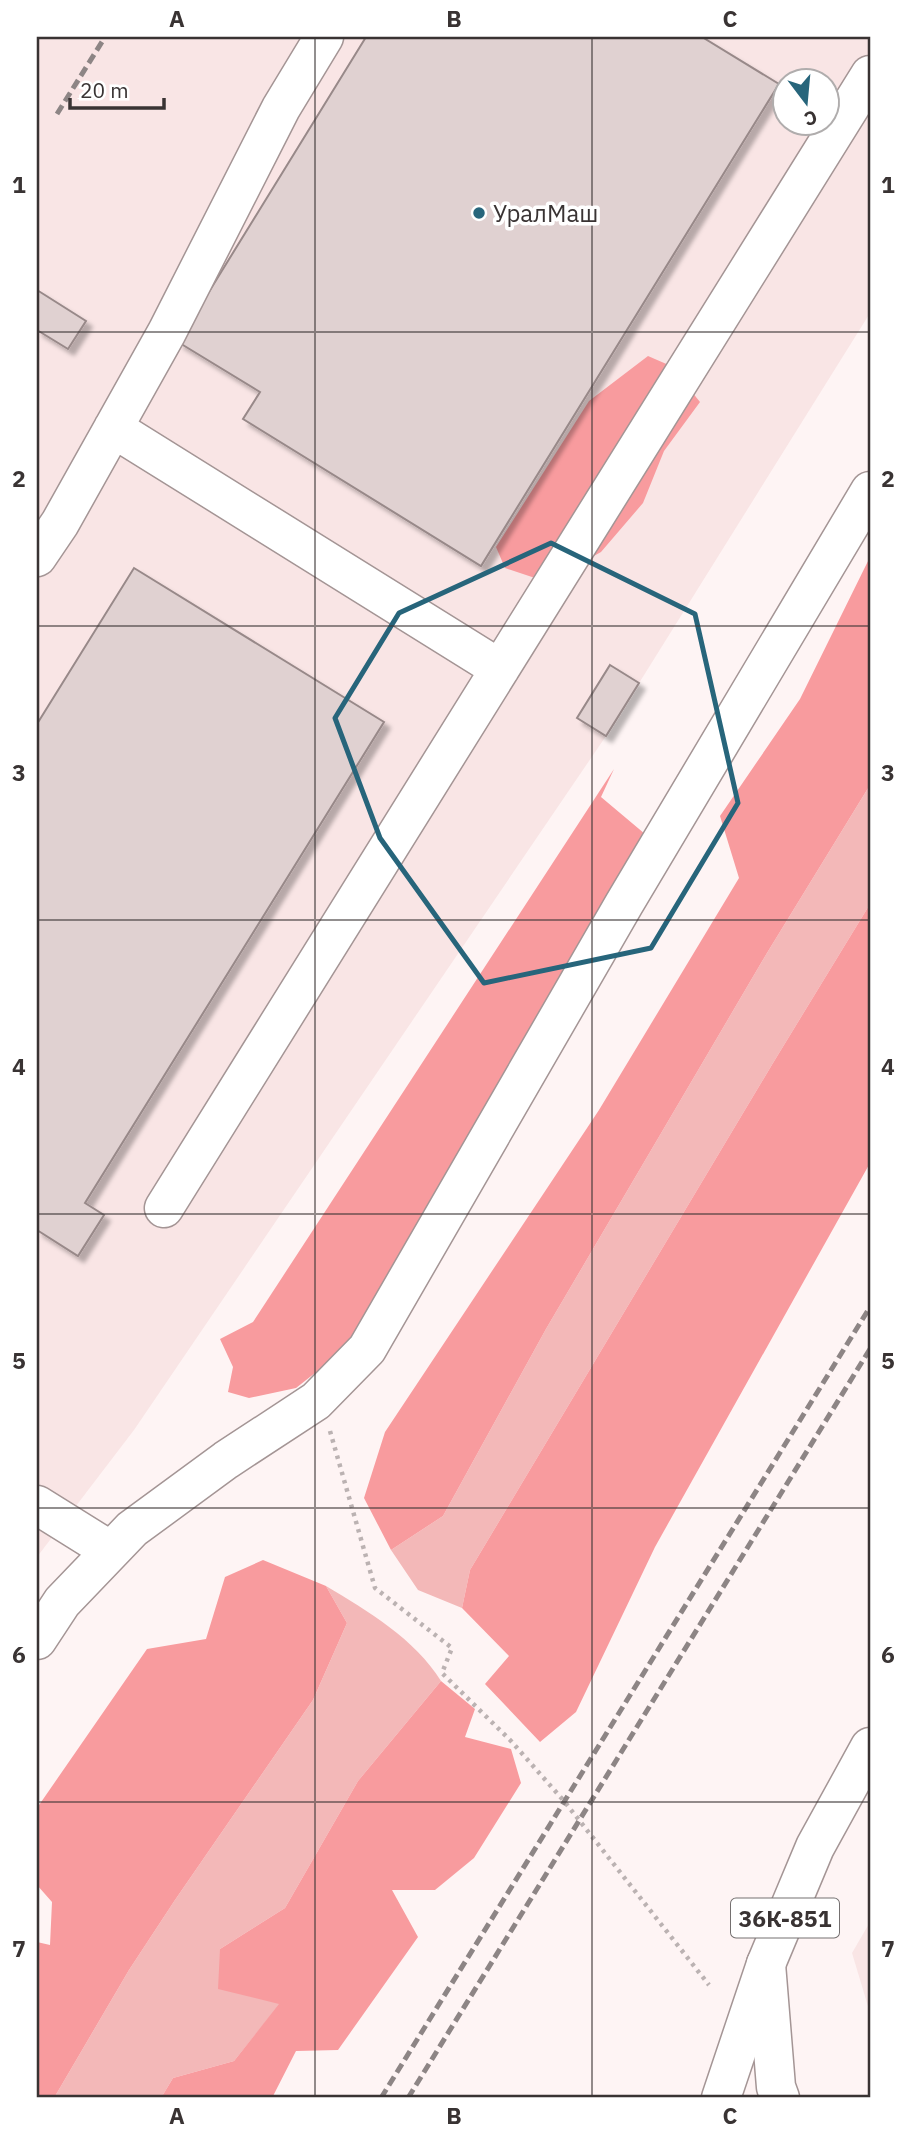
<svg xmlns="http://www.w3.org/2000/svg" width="907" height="2135" viewBox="0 0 907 2135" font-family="'IBM Plex Sans',sans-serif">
  <defs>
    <filter id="shadow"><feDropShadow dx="6" dy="6" stdDeviation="2" flood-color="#0004"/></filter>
  </defs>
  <rect width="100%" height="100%" fill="#fef4f4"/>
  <path fill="#f9e5e5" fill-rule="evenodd" d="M37,37H870V313L606,736L134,1430L37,1557ZM785,80H827V122H785Z
    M870,1922V2013L852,1953Z"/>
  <path fill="#f3b8b8" d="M870,785V904L773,1063L470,1570L462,1608L418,1590L391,1550L443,1516L546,1329L767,953Z
    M326,1586C368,1611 415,1639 441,1681L358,1781L285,1908L220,1949L280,2004L234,2061L173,2078L161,2098H54L129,1970L175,1900L313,1700L347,1623Z"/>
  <path fill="#f89b9e" d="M648,356L671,366L700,402L664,451L643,503L601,552L547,582L505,568L496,547L589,401Z
    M870,557V785L767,953L546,1329L443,1516L391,1550L364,1498L385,1432L599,1110L739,878L720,816L800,699Z
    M614,769L601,797L645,834L372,1317L329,1362L296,1388L249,1398L228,1392L233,1367L220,1339L253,1322Z
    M870,904V1163L655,1547L576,1712L540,1742L485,1684L509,1656L462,1608L470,1570L773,1063Z
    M263,1560L326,1586L347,1623L313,1700L175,1900L129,1970L54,2098H37V1942L50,1945L52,1902L37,1885V1808L147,1649L206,1639L225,1577Z
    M441,1681L475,1709L465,1737L511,1749L521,1783L474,1858L435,1890H392L418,1937L338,2050L296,2051L272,2098H161L173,2078L234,2061L279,2004L218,1989L220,1949L285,1908L358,1781Z"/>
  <path fill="#e0d1d1" stroke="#988989" stroke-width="2" filter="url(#shadow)" d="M366,37H702L779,84L481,566L243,419L260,392L178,342Z
    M37,290L86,321L68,349L37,330Z
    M134,568L384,722L85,1203L104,1215L78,1256L37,1230V724Z
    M610,665L639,683L606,736L577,718Z"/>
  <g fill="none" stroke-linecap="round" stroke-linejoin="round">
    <defs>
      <path id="minor" d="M113,428L500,669
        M37,557L60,523L167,332L281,108L324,37
        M164,1208L870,75
        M37,1505L111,1551
        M37,1640L62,1602L132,1529L226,1460L316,1401L367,1349L624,904L870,491
        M766,1964L776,2087L780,2098"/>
      <path id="major" d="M721,2098L766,1964L815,1847L870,1747"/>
    </defs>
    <use href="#minor" stroke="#a49595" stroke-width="41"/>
    <use href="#major" stroke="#a49595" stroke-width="41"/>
    <path stroke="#bbb2b2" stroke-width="4.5" stroke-dasharray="3.5 5" stroke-linecap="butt" d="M330,1431L375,1588L452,1648L442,1673L511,1741L564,1801L709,1985"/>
    <use href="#minor" stroke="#fff" stroke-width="38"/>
    <use href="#major" stroke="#fff" stroke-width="38"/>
    <path stroke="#8d8585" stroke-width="5" stroke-dasharray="10 5" stroke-linecap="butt" d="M57,114L105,37
      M381,2098L870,1307
      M408,2098L870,1349"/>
  </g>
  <path fill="none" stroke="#27657b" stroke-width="5" stroke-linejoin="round" d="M551,543L695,614L738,803L651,948L484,983L380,838L335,718L399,613Z"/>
  <path fill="none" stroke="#393333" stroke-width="2" stroke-opacity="0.55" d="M315,37V2098M592,37V2098M37,332H870M37,626H870M37,920H870M37,1214H870M37,1508H870M37,1802H870"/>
  <circle fill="#27657b" stroke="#fff" stroke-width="2.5" cx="479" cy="213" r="7"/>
  <g text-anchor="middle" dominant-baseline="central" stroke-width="7" stroke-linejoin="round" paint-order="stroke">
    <rect fill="#fff" stroke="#747070" stroke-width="2" x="731" y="1898.5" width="108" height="39" rx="5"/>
    <g font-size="23" font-weight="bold" fill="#393333">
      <text x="785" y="1918">36К-851</text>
    </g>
    <g font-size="24" fill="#393333" stroke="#fff" text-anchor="start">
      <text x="493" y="213">УралМаш</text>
    </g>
  </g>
  <rect width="907" height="2135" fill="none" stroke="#ffffff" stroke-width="77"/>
  <g transform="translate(806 102) rotate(164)"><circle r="33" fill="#ffffff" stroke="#b0adad" stroke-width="2"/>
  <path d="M0-5L12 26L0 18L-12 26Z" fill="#27657b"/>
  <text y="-10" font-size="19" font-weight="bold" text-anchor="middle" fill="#393333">С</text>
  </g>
  <path d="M70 98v10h94v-10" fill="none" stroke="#393333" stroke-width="3.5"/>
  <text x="80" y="98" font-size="21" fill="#393333" stroke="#ffffff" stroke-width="5" paint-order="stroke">20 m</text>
  <rect x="38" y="38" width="831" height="2058" fill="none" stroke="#393333" stroke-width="2.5"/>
  <g font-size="23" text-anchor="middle" font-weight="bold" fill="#393333">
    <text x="177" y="27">A</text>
    <text x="454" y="27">B</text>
    <text x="730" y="27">C</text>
    <text x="19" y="193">1</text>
    <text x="888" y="193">1</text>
    <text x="19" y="487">2</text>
    <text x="888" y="487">2</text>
    <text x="19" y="781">3</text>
    <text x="888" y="781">3</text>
    <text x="19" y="1075">4</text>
    <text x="888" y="1075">4</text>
    <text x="19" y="1369">5</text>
    <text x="888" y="1369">5</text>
    <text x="19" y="1663">6</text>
    <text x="888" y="1663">6</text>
    <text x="19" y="1957">7</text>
    <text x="888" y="1957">7</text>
    <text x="177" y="2124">A</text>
    <text x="454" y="2124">B</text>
    <text x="730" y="2124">C</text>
  </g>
</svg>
